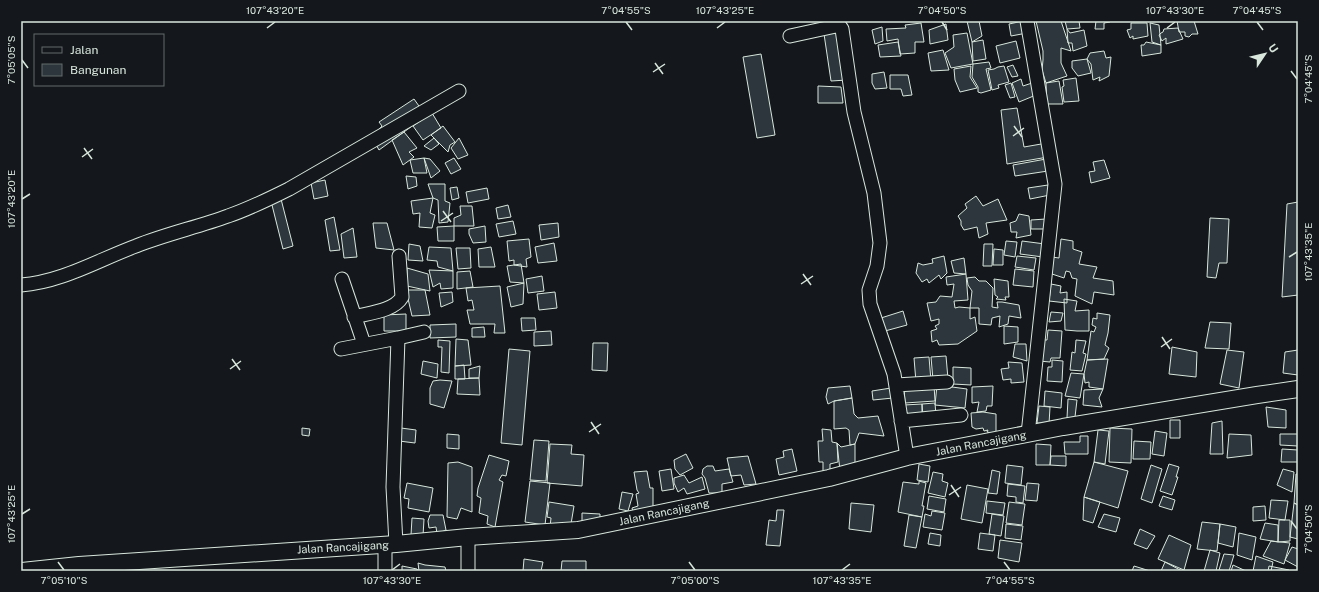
<svg xmlns="http://www.w3.org/2000/svg" width="1319" height="592" viewBox="0 0 1319 592" font-family="'Public Sans',sans-serif">
  <rect width="100%" height="100%" fill="#14181c"/>
  <path fill="#2c363c" stroke="#d8e6dc" d="M967,21H979L982,36L972,42Z
    M1023,21L1027,33L1011,36L1009,24Z
    M1036,21H1061L1071,51L1061,48V63L1067,76L1046,83L1042,70L1043,60V51Z
    M1065,21H1079L1080,28L1067,29Z
    M1096,21H1109L1110,22L1104,23V29H1095Z
    M1177,21H1194L1198,34H1192L1189,37L1185,36V32H1179Z
    M921,23L924,42H915V53L900,54L898,39L887,41L886,29L906,28L905,25Z
    M1131,23H1147L1148,36L1133,39V36L1130,38L1127,30L1131,29Z
    M1150,23L1159,25L1161,45L1152,42Z
    M946,24L948,40L930,44L929,30Z
    M882,27L883,41L875,44L872,30Z
    M1178,28L1183,39L1166,44V38L1162,41L1159,35L1161,33L1163,32L1164,29Z
    M1067,29L1070,33L1084,30L1087,46L1073,51L1072,43H1068Z
    M840,31L847,80L831,81L824,34Z
    M967,33L973,64L951,68L945,53L954,47L953,35Z
    M983,40L986,59L973,61L972,42Z
    M1016,41L1020,58L1000,63L996,46Z
    M898,42L901,56L880,57L878,45Z
    M1146,42L1161,45V53L1142,56L1141,45H1144Z
    M943,50L949,70L931,71L928,53Z
    M1104,51L1106,58L1111,57L1109,76L1099,81L1100,77L1093,80L1091,64L1087,59L1090,53Z
    M761,54L775,135L757,138L743,57Z
    M1087,59L1091,73L1078,76L1072,68V61Z
    M989,62L991,68L986,69L991,90L981,93L978,92V87L972,77L973,64Z
    M1013,65L1018,76L1012,77L1007,67Z
    M971,66L970,77L977,88L960,92L955,80L954,69Z
    M1004,66L1009,82L998,85L999,88L992,90L988,70L994,69L998,67Z
    M884,72L887,88L875,89L872,83V74Z
    M890,75H908L912,95L903,96L901,89H890Z
    M1076,78L1079,101L1064,102L1062,87L1064,86L1063,80Z
    M1021,79L1023,86L1032,83L1036,95L1019,102L1012,83Z
    M1059,81L1063,104H1047L1046,83Z
    M1011,83L1015,97L1010,98L1005,85Z
    M818,86L841,87L843,103H818Z
    M414,99L426,116L379,150L372,137L382,126L379,122Z
    M1017,108L1024,147L1047,143L1048,157L1007,164L1001,110Z
    M432,113L441,128L423,140L413,126Z
    M443,126L455,142L450,145L448,152L431,135Z
    M404,132L417,148L409,152L414,157L403,165L392,140Z
    M434,138L439,144L431,150L424,146Z
    M459,138L468,155L458,159L451,148Z
    M424,158L427,173H413L410,160Z
    M424,158L430,159L440,171L431,178Z
    M454,158L461,169L451,174L445,163Z
    M1046,159L1048,171L1015,176L1013,165Z
    M1104,160L1110,178L1091,183L1089,172L1095,171L1093,162Z
    M406,176L416,177L417,186L408,189Z
    M325,180L328,196L314,199L311,183Z
    M428,184H445V201L450,203L448,222L439,223L438,200L433,198Z
    M1048,185L1050,195L1030,199L1028,188Z
    M457,187L459,198L452,200L450,188Z
    M487,188L489,199L468,203L466,192Z
    M976,196L983,206L998,199L1007,220L986,223L988,234L979,238L977,227L964,230L961,225V221L958,216L967,208L965,204Z
    M433,198L430,213L435,215L432,228L419,227L420,213L413,214L411,201Z
    M281,199L293,246L283,249L271,201Z
    M1298,202V295L1282,297L1287,204Z
    M508,205L511,217L498,219L496,208Z
    M460,206H472L474,226H454V218L461,215Z
    M1019,214L1029,216L1031,235L1016,238L1017,232H1011L1010,223L1016,221Z
    M334,217L340,250L330,251L325,220Z
    M1210,218L1229,219L1227,263H1219L1216,278L1207,277Z
    M1046,219L1047,229H1031V220Z
    M513,221L516,234L499,237L496,224Z
    M373,223H387L394,250L376,248Z
    M558,223L559,237L541,240L539,225Z
    M454,226V241H438L437,227Z
    M485,226L486,242L473,243L469,234V229Z
    M353,228L357,257L344,258L341,234Z
    M529,239L531,257L526,259L527,267L514,265V260L509,261L507,241Z
    M1061,239L1073,241V249L1082,252L1079,264L1097,267L1093,278L1113,281L1114,295L1094,292L1092,304L1075,296L1077,279L1072,278L1070,272L1066,271L1064,278L1052,274V257L1059,258Z
    M1006,241L1017,242L1015,257L1004,255Z
    M1022,241L1045,244L1043,257L1020,254Z
    M554,243L557,261L538,263L535,247Z
    M409,244L420,246L423,261L408,260Z
    M984,244H993L992,266H983Z
    M429,247L451,248L453,271L438,267L437,261L427,260Z
    M491,247L495,267H479L478,249Z
    M456,248H470L471,268L458,269Z
    M994,249L1003,250V265H993Z
    M944,256L947,273L941,279L939,275L929,283L927,279L922,282L916,273L918,263L923,265L933,263L932,259Z
    M1017,256L1036,258L1034,270L1015,267Z
    M964,258L966,274L954,273L951,261Z
    M521,264L524,283L510,282L507,266Z
    M407,268L428,274L430,291L407,286Z
    M1015,269L1034,271L1033,287L1013,285Z
    M429,270L453,271V288L441,289L440,283L433,287Z
    M470,271L473,287L457,289V272Z
    M966,274L968,300L954,301L955,308L959,307L970,308V319L975,317L977,331L958,344L939,345L937,340L932,342L931,331L937,329L935,326L939,324V319L931,321L927,303L936,302L940,296L952,297L954,284L947,285L946,277Z
    M542,276L544,291L528,293L526,279Z
    M975,277L979,281H986L993,288L992,307L998,308L997,302H1002L1019,305L1021,318L1009,316L1008,324L999,327L1000,316L992,318L991,325L979,324V308H970L972,291L968,285L967,278Z
    M994,279L1008,281L1009,297H1005L1006,300L996,299L998,297L995,295Z
    M524,283L523,304L511,307L507,287Z
    M1051,284L1061,286L1060,293L1067,292V303L1049,301Z
    M500,286L505,333H494L495,324H470L467,310H474L472,300L468,301L466,288Z
    M406,290H425L430,315L412,316Z
    M452,292L453,302L441,307L439,293Z
    M555,292L557,308L539,310L537,294Z
    M1064,299L1077,301L1075,311L1089,310V331H1077L1065,330Z
    M903,311L907,325L885,331L881,318Z
    M1051,312L1063,313L1061,321L1049,322Z
    M1097,313L1110,315L1108,333L1105,345L1109,348L1104,359L1087,360L1091,331L1094,332L1096,327L1092,325L1093,318L1097,319Z
    M406,314V331H384V315Z
    M521,318H535L536,330L522,331Z
    M1210,322L1231,323L1229,349L1205,348Z
    M456,324V337L430,338V325Z
    M1004,326L1018,327V342L1004,344Z
    M484,327L485,337H472V328Z
    M1048,330L1062,331L1060,358H1051L1050,362L1039,361L1040,340H1047Z
    M551,331L552,345L534,346V332Z
    M456,339L468,340L471,365L455,366Z
    M438,340L450,341L449,373L441,372L442,347H438Z
    M1076,340L1086,341L1083,353L1086,354L1082,371L1070,370L1072,352L1075,353Z
    M593,343H608L607,371L592,370Z
    M1015,344H1026L1027,361L1013,357Z
    M1172,347L1197,352L1196,377L1169,374Z
    M509,349L530,351L522,445L501,443Z
    M1227,350L1244,352L1239,388L1220,384Z
    M1298,350V375L1283,373L1285,352Z
    M946,356L948,379L933,380L931,357Z
    M929,357L931,381L916,382L914,358Z
    M1108,359L1103,389L1089,387V382L1085,383L1084,374L1087,360Z
    M1052,360L1063,361L1062,382L1047,381L1048,367H1052Z
    M423,361L438,364L437,378L421,374Z
    M1008,362L1022,363L1024,382L1011,383V379L1003,380L1001,369L1009,368Z
    M464,365L465,379H455V366Z
    M480,366L479,378H469V369Z
    M953,367L971,368V385L953,384Z
    M1071,373L1084,374L1080,398L1065,396Z
    M479,378L480,395L457,394L458,379Z
    M440,380L452,381L444,408L430,404V388L433,381Z
    M934,385L935,401L905,403L904,387Z
    M937,385L967,389L965,408L935,405Z
    M850,386L852,398L834,401L828,404L826,397L828,388Z
    M993,386L992,406H987L986,411L977,412L979,402L972,403V387Z
    M891,388L893,398L873,400L872,391Z
    M1103,389L1099,398L1102,407L1083,405L1084,390Z
    M1045,391L1062,393L1061,408L1044,406Z
    M852,398L854,414L858,418L878,416L884,436L859,433L855,444L850,445L849,430L846,428L834,429V401Z
    M1068,399L1077,400L1075,417L1067,418Z
    M935,403L936,416L923,417L922,404Z
    M922,404V414L905,416L904,405Z
    M1039,406L1050,407L1049,424L1037,423Z
    M1266,407L1286,410V428L1268,427Z
    M983,412L996,414V434L987,432L988,430L984,431L983,428L976,429L972,427L971,413Z
    M1170,420H1180V438H1170Z
    M1222,421L1223,454H1210L1212,423Z
    M302,428L310,429L309,436L302,435Z
    M401,428L416,430L415,443L399,441Z
    M1110,428L1132,429L1131,463L1109,462Z
    M822,429L831,430L832,442L837,443L838,462L830,464V472L823,474V462H819L818,441H823Z
    M1098,430L1109,431L1105,464L1094,462Z
    M1155,431L1167,433L1164,456L1152,454Z
    M447,434L459,435V449L447,448Z
    M1229,434L1251,435L1252,455L1227,458Z
    M1280,434H1298V446L1280,445Z
    M1080,436H1088V454H1065L1064,442H1080Z
    M534,440L549,441L546,481L530,480Z
    M1134,441L1151,442L1150,459H1133Z
    M837,443L841,447L855,444V465L840,471Z
    M550,444L572,445L571,454L584,455L582,486L547,483Z
    M1036,444L1051,445L1050,465H1036Z
    M792,449L797,471L779,475L776,459L784,457L783,451Z
    M1282,449L1298,450V462H1281Z
    M686,454L693,468L680,475L675,469L674,460Z
    M489,455L509,461L506,476L502,475L499,480L503,482L495,527L487,524L488,516L479,513L481,498L477,496L478,488Z
    M748,456L756,484L744,485L741,475L731,476L727,458Z
    M1051,456H1066V466L1050,465Z
    M458,462L472,467V512L461,508L457,519L447,517L448,463Z
    M1094,462L1128,471L1118,508L1084,497Z
    M919,464L930,466L928,482L917,480Z
    M1169,464L1179,467L1176,477H1178L1172,495L1160,491Z
    M1007,465L1023,467L1021,485L1005,483Z
    M1151,465L1162,469L1152,503L1141,499Z
    M707,466H713L715,471L729,469L733,482L722,484V493H709L705,478L702,474L703,469Z
    M671,469L674,489L662,491L659,471Z
    M1283,469L1294,472L1292,492L1277,485Z
    M992,470L1000,472L997,494L988,493Z
    M647,471L650,488H653V508L634,516L632,508L638,506L636,494L639,493L637,490L634,472Z
    M933,472L943,474L942,481L948,483L945,497L928,493Z
    M1296,474H1298V505L1294,503Z
    M684,475L689,483L702,477L705,489L687,494L684,488L678,492L674,483V478Z
    M530,481L550,483L545,525L525,522Z
    M919,481L926,483L922,506H924L922,517L898,512L903,482L919,484Z
    M407,483L433,488L429,512L408,508L409,499L404,498Z
    M1027,483L1039,484L1037,501L1025,500Z
    M1008,484L1025,486L1023,503L1016,502V497L1007,496Z
    M967,485L988,489L982,523L961,519Z
    M622,492L633,494L628,511L619,509Z
    M929,496L946,499L944,512L927,509Z
    M1163,496L1175,500L1172,510L1159,506Z
    M1084,497L1100,502L1093,523L1083,520Z
    M1271,500L1288,501L1285,520L1269,518Z
    M987,501L1005,503L1003,515L986,513Z
    M549,502L574,506L570,530L550,527L551,518L547,517Z
    M1009,502L1025,504L1022,525L1006,523Z
    M851,503L874,505L871,532L849,529Z
    M1294,503L1298,505V539L1290,537Z
    M1265,506L1266,520L1253,521V507Z
    M777,510H784L780,546L766,545L769,520L776,521Z
    M932,511L945,513L942,530L923,527L925,514L931,516Z
    M582,513L600,514V525L582,523Z
    M992,514L1004,516L1001,536L989,534Z
    M1104,514L1120,518L1116,532L1098,527Z
    M430,515H443L446,530L437,534L436,527L429,528L428,521Z
    M909,515L922,517L916,548L904,546Z
    M412,518L424,519L423,536L411,535Z
    M1279,520H1290V541L1278,542Z
    M1202,522L1220,524L1217,551L1197,549Z
    M1265,523L1278,525V542L1260,539Z
    M1006,524L1023,526L1021,540L1005,538Z
    M1220,524L1236,527L1233,547L1218,543Z
    M1140,529L1155,536L1147,549L1134,544Z
    M930,533L941,535L940,546L928,544Z
    M980,533L995,535L993,551L978,549Z
    M1239,533L1256,537L1252,560L1237,555Z
    M1169,535L1191,545L1184,570L1158,559Z
    M1000,540L1022,543L1019,562L998,558Z
    M1271,541L1290,543L1284,564L1263,556Z
    M1292,547L1298,549V567L1285,560Z
    M1210,550L1220,553L1216,571H1204Z
    M1224,554L1234,555L1229,571L1219,570Z
    M1256,556L1273,562L1271,571H1253Z
    M524,559L543,562L541,571H523Z
    M562,561H586V571H561Z
    M1165,562L1182,571H1161Z
    M418,563L425,565L445,567L446,571H419Z
    M1233,565L1246,571H1231Z
    M402,566L417,569L418,571H402Z
    M1134,566L1150,571H1132Z
    M1269,566L1289,570L1288,571H1268Z"/>
  <g fill="none" stroke-linecap="round" stroke-linejoin="round">
    <defs>
      <path id="minor" d="M1027,21L1055,184L1028,434
        M790,36L836,26H840L842,29L854,112L874,193L880,243L877,266L869,290L870,304L894,374L907,457
        M342,279L364,344
        M21,285C62,282 98,260 136,246C166,234 198,227 228,216C249,209 269,199 289,189L459,91
        M354,317C369,313 394,311 402,297L399,256
        M341,349L398,338
        M896,385L947,382
        M901,421L961,415
        M396,544L393,487L398,338L424,332
        M385,571V544
        M468,571V537"/>
      <path id="major" d="M22,571L79,565L396,544L468,537L578,530L829,478L907,457L1063,427L1257,395L1298,389"/>
    </defs>
    <use href="#minor" stroke="#d8e6dc" stroke-width="15"/>
    <use href="#major" stroke="#d8e6dc" stroke-width="18"/>
    <use href="#minor" stroke="#14181c" stroke-width="13"/>
    <use href="#major" stroke="#14181c" stroke-width="16"/>
  </g>
  <path fill="none" stroke="#d8e6dc" stroke-width="1.5" d="M626,22L632,30M942,22L947,30M1257,22L1263,30M267,28L275,22M717,28L725,22M1167,28L1175,22M22,60L28,68M655,63L663,74M1291,71L1297,79M653,72L665,64M1014,126L1022,137M1013,136L1024,128M84,148L92,159M82,157L93,149M22,199L30,194M443,211L451,222M441,221L453,213M1289,257L1297,252M803,274L811,285M801,284L813,276M1162,337L1170,349M1161,347L1172,339M232,359L240,370M230,369L241,361M591,422L599,434M589,432L601,424M951,485L959,497M949,495L961,487M22,514L30,509M1291,521L1297,529M58,562L64,570M689,562L695,570M1004,562L1010,570M392,570L400,564M842,570L850,564"/>
  <g text-anchor="middle" dominant-baseline="central" stroke-width="3" stroke-linejoin="round" paint-order="stroke">
    <g font-size="11" fill="#d8e6dc" stroke="#14181c">
      <text transform="translate(981 443) rotate(-11)">Jalan Rancajigang</text>
      <text transform="translate(664 512) rotate(-12)">Jalan Rancajigang</text>
      <text transform="translate(343 547) rotate(-3)">Jalan Rancajigang</text>
    </g>
  </g>
  <rect width="1319" height="592" fill="none" stroke="#14181c" stroke-width="44"/>
  <rect x="34" y="34" width="130" height="52" fill="#14181c" stroke="#626a69"/>
  <rect x="42" y="47" width="20" height="6" fill="#14181c" stroke="#626a69"/>
  <text x="70" y="54" font-size="12" fill="#d8e6dc">Jalan</text>
  <rect x="42" y="64" width="20" height="12" fill="#2c363c" stroke="#626a69"/>
  <text x="70" y="74" font-size="12" fill="#d8e6dc">Bangunan</text>
  <g transform="translate(1265 54) rotate(55)" stroke="#14181c" stroke-width="3" paint-order="stroke">
  <path d="M0-3L7 15L0 10L-7 15Z" fill="#d8e6dc"/>
  <text y="-6" font-size="11" font-weight="bold" text-anchor="middle" fill="#d8e6dc">U</text>
  </g>
  <rect x="22" y="22" width="1275" height="548" fill="none" stroke="#d8e6dc" stroke-width="1.5"/>
  <g font-size="10" text-anchor="middle" fill="#d8e6dc">
    <text x="275" y="14">107°43'20"E</text>
    <text x="626" y="14">7°04'55"S</text>
    <text x="725" y="14">107°43'25"E</text>
    <text x="942" y="14">7°04'50"S</text>
    <text x="1175" y="14">107°43'30"E</text>
    <text x="1257" y="14">7°04'45"S</text>
    <text transform="translate(11 60) rotate(-90)" y="4">7°05'05"S</text>
    <text transform="translate(1308 79) rotate(-90)" y="4">7°04'45"S</text>
    <text transform="translate(11 199) rotate(-90)" y="4">107°43'20"E</text>
    <text transform="translate(1308 252) rotate(-90)" y="4">107°43'35"E</text>
    <text transform="translate(11 514) rotate(-90)" y="4">107°43'25"E</text>
    <text transform="translate(1308 529) rotate(-90)" y="4">7°04'50"S</text>
    <text x="64" y="584">7°05'10"S</text>
    <text x="392" y="584">107°43'30"E</text>
    <text x="695" y="584">7°05'00"S</text>
    <text x="842" y="584">107°43'35"E</text>
    <text x="1010" y="584">7°04'55"S</text>
  </g>
</svg>
